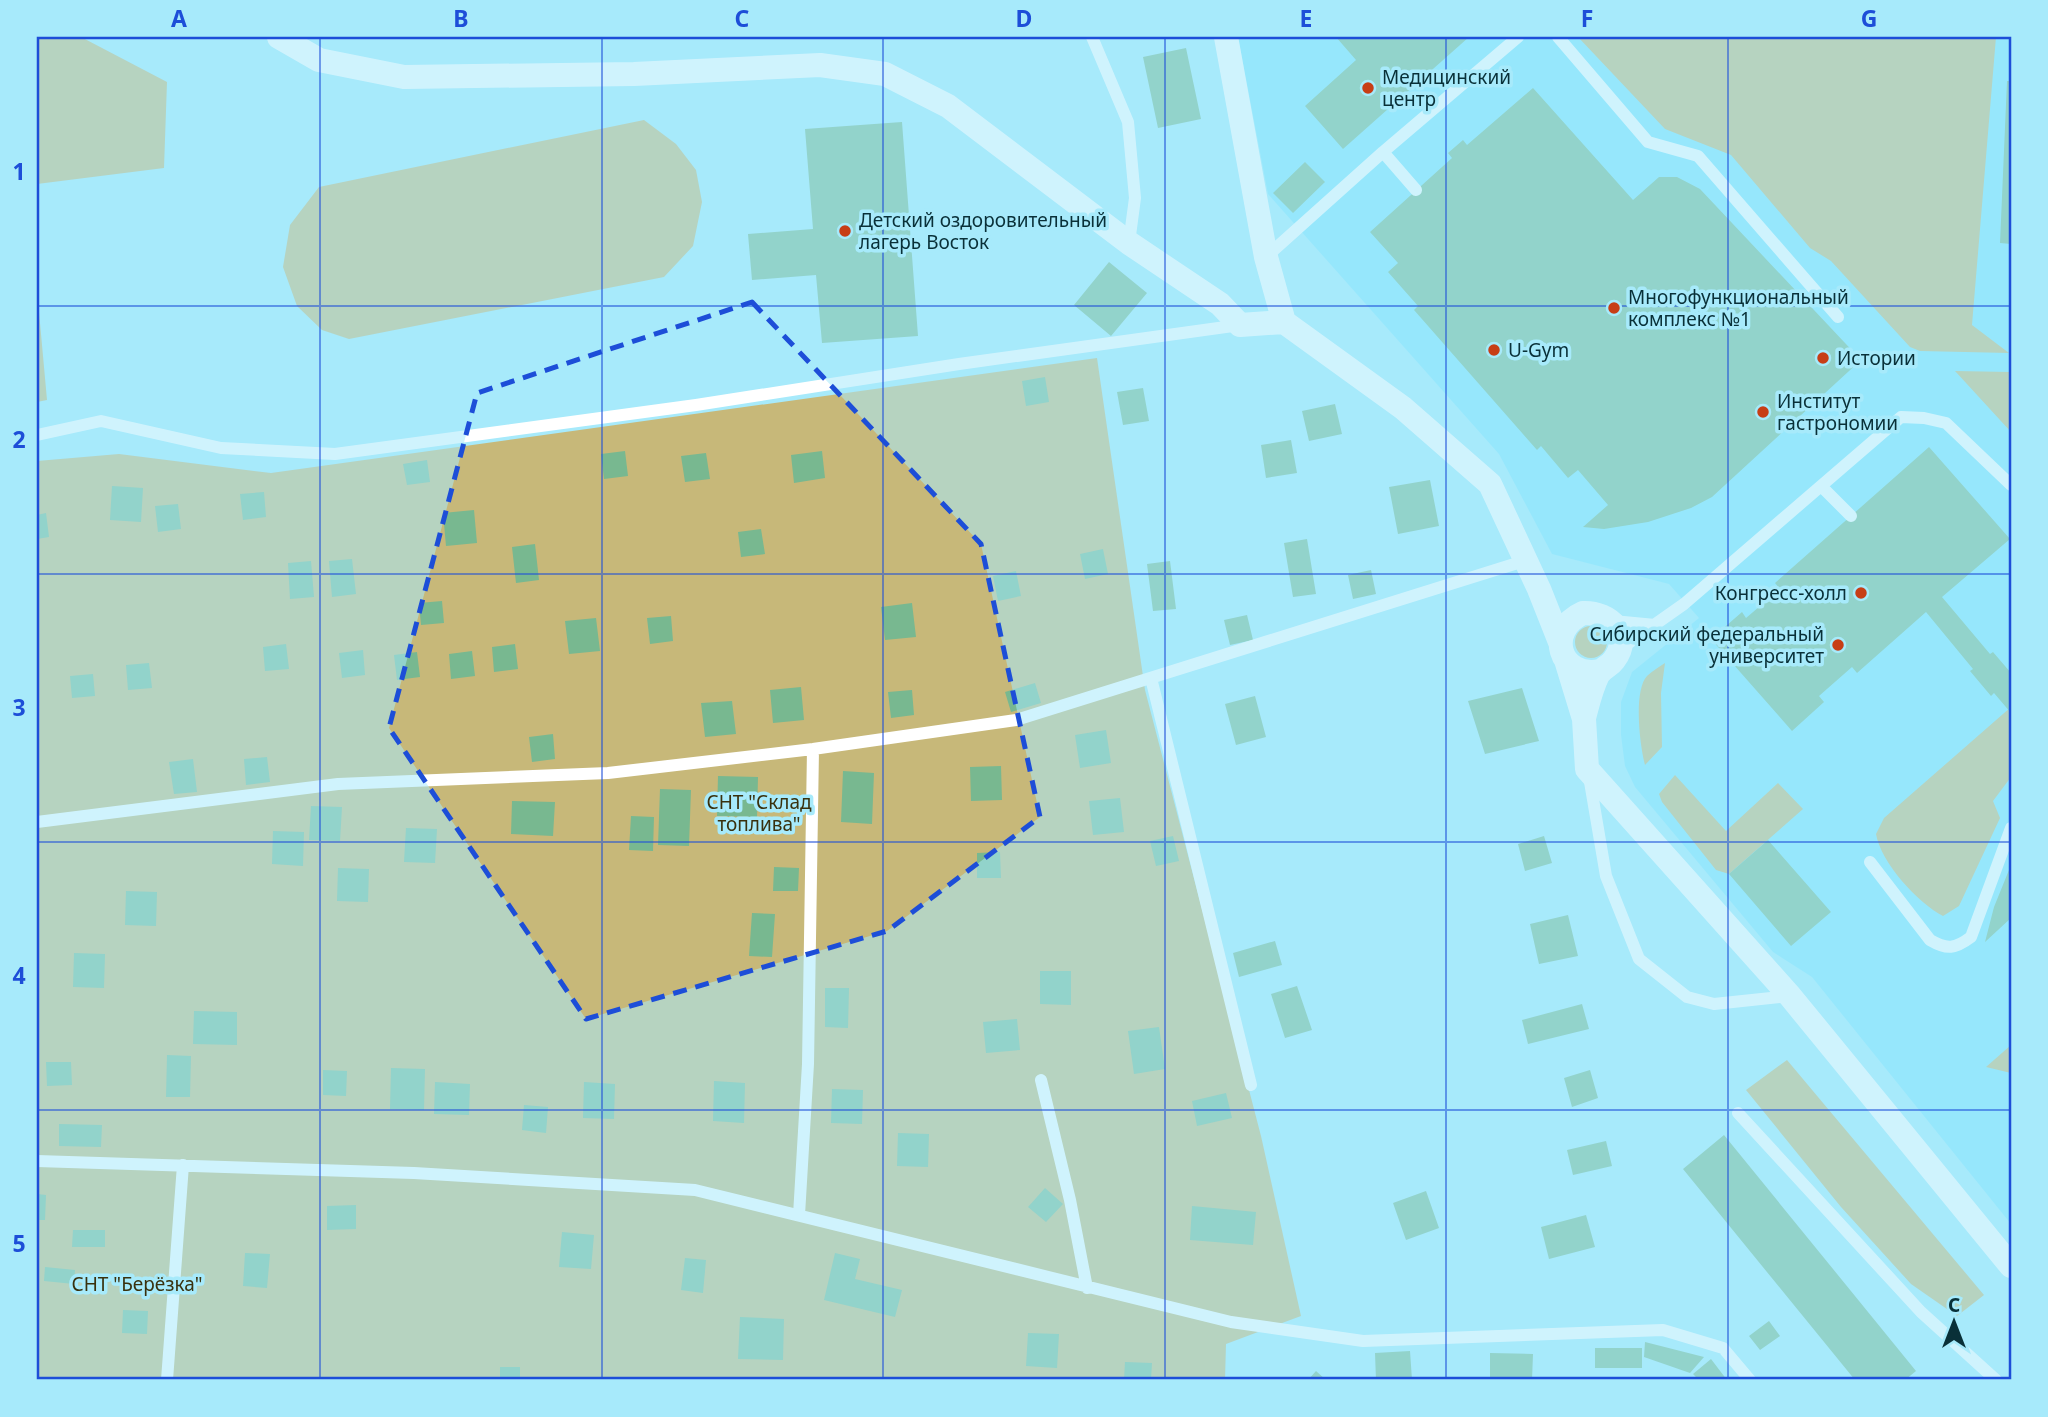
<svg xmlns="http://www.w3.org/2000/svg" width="2048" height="1417" viewBox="0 0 2048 1417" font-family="'Noto Sans',sans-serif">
  <rect width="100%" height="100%" fill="#a7eafb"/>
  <path fill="#82e5fd" d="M1238,37H2011V1224L1812,977L1773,952L1635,787L1625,766L1621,735V702L1632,672L1699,618L1669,584L1552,554L1499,454L1268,194Z"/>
  <path fill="#c7b879" d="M37,37H81L167,82L164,168L37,184Z
    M1578,37H1996L1972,325L2009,353L1920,351L1910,347L1831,261L1810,248L1731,155L1665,129Z
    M644,120L676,144L696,170L702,202L693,246L664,277L349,339L322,330L297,306L283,267L290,225L319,187Z
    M37,290L47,400L37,402Z
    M1097,358L1145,690L1261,1136L1301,1316L1226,1344L1225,1380H37V461L119,454L271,473Z
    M1955,371L2011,372V432Z
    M1575 642a16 16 0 1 1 32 0a16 16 0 1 1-32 0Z
    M1665,663L1661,693L1662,747L1645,765C1640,747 1633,691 1647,676C1652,671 1659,667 1665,663Z
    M2011,707V777L1993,801L2000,818L1959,906L1943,916C1918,903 1881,863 1876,834L1884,818Z
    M1675,775L1726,831L1778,783L1803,809L1729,874L1716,870L1662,802L1659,794Z
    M2011,1045V1073L1986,1067Z
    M1787,1060L1984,1295L1957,1316L1911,1284L1841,1207L1746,1090Z"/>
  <path fill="#78b890" d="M1336,37H1469L1343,149L1305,106L1356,60Z
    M1186,48L1201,119L1158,128L1143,57Z
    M2007,81H2011V244L2000,243Z
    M1533,88L1633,200L1659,177H1677L1700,189L1861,360L1712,497L1691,508L1648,522L1604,529L1583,527L1608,505L1578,470L1568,478L1541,446L1537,450L1414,310L1418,306L1388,272L1398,263L1370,232L1452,158L1448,153L1463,140L1467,145Z
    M902,122L918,336L822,343L816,275L752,280L748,234L813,229L805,129Z
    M1305,162L1325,182L1293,213L1273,193Z
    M1109,262L1147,293L1111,336L1074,305Z
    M1045,377L1049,402L1026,406L1022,381Z
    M1143,388L1149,421L1123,425L1117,392Z
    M1335,404L1342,434L1309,441L1302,411Z
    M1291,440L1297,473L1266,478L1261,445Z
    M1929,447L2010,539L1942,597L1990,654L1993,652L2011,673V713L1994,693L1991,696L1970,671L1973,669L1926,612L1857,673L1852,667L1819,696L1824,702L1792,731L1711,639L1742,612L1746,618L1780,589L1775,583Z
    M625,451L628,476L604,479L601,454Z
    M822,451L825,478L794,483L791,455Z
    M706,453L710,479L685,482L681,456Z
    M427,460L430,482L407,485L403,464Z
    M1430,480L1439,526L1398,534L1389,487Z
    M112,486L143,488L141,522L110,520Z
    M264,492L266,517L243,520L240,494Z
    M178,504L181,529L158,532L155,506Z
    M474,510L477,543L446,546L443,513Z
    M46,513L49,537L37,539V515Z
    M761,529L765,554L741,557L738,532Z
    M1307,539L1316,594L1293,597L1284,543Z
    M535,544L539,580L516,583L512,547Z
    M1103,549L1108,574L1085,579L1080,554Z
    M352,559L356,594L332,597L329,561Z
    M311,561L314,597L290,599L288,563Z
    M1170,561L1176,609L1153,611L1147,564Z
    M1371,570L1376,594L1353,599L1348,575Z
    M1016,571L1021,596L998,601L993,576Z
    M442,601L444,623L421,625L419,603Z
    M912,603L916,637L885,640L881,607Z
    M1247,615L1253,640L1230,645L1224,620Z
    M671,616L673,641L650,644L647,618Z
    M596,618L600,651L569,654L565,621Z
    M286,644L289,669L265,671L263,647Z
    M515,644L518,669L494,672L492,647Z
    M363,650L365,675L342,678L339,653Z
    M472,651L475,676L451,679L449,654Z
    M417,652L420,677L397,680L394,655Z
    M149,663L152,688L128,690L126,665Z
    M93,674L95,696L72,698L70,676Z
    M1035,683L1041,703L1011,712L1005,692Z
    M801,687L804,720L773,723L770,690Z
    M1522,688L1539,741L1485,754L1468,701Z
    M912,690L914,715L891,718L888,692Z
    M1255,696L1266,737L1236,745L1225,704Z
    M732,701L736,734L705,737L701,703Z
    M1106,730L1111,763L1080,768L1075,735Z
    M553,734L555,759L532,762L529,737Z
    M267,757L270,782L246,785L244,759Z
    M193,759L197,792L174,794L169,762Z
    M1001,766L1002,800L971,801L970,767Z
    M843,771L874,773L872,824L841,822Z
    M718,776L758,777L757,817L717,816Z
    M660,789L691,790L689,846L658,845Z
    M1120,798L1124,832L1093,835L1089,801Z
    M512,801L555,802L553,836L511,834Z
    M311,806L342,807L340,841L309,840Z
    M631,816L654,817L653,851L629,850Z
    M406,828L437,829L435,863L404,862Z
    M273,831L304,832L303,866L272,864Z
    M1173,836L1179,861L1156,866L1150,841Z
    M1544,836L1552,863L1525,871L1518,844Z
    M1768,840L1831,912L1791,946L1729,874Z
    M1000,852L1001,878H977V853Z
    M2011,865V918L1985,942L1994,907Z
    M774,867L799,868L798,891H773Z
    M338,868L369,869L368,902L337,901Z
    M126,891L157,892L156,926L125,925Z
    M752,913L775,914L772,957L749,956Z
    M1568,915L1578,956L1539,964L1530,924Z
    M1275,941L1282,965L1239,977L1233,953Z
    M74,953L105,954L104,988L73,987Z
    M1040,971H1071V1005L1040,1004Z
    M1297,986L1312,1030L1285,1038L1271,994Z
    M825,988H849L848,1028L825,1027Z
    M1582,1004L1589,1029L1528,1044L1522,1020Z
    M194,1011L237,1012V1045L193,1044Z
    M1017,1019L1020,1050L986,1053L983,1022Z
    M1159,1027L1165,1069L1134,1074L1128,1031Z
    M167,1055L191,1056L190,1097H166Z
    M46,1062H71L72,1085L47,1086Z
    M391,1068L425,1069L424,1110L390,1109Z
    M323,1070L347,1071L346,1096L323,1095Z
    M1590,1070L1598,1098L1572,1107L1564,1078Z
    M714,1081L745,1083L744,1123L713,1121Z
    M435,1082L470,1084L469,1115L434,1114Z
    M584,1082L615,1084L614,1119L583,1118Z
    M832,1089L863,1090L862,1124L831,1123Z
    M1226,1093L1232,1118L1197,1126L1192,1101Z
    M524,1105L548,1107L546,1133L522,1130Z
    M59,1124L102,1125L101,1147L59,1146Z
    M898,1133L929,1134L928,1167L897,1166Z
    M1724,1135L1916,1371L1905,1380H1855L1683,1169Z
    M1606,1141L1612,1166L1573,1175L1567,1150Z
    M1045,1188L1063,1204L1046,1222L1028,1207Z
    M1426,1191L1439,1228L1406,1240L1393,1203Z
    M37,1194L46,1195L45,1220H37Z
    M356,1205V1229L327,1230V1206Z
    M1192,1206L1256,1212L1253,1245L1190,1240Z
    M1586,1215L1595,1247L1549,1259L1541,1227Z
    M73,1230H105V1247H72Z
    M562,1232L594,1235L591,1269L559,1267Z
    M245,1253L270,1254L267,1288L243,1286Z
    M835,1253L860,1259L855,1279L902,1290L895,1317L824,1300Z
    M685,1258L706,1260L703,1293L681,1290Z
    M45,1267L75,1270L74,1284L44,1281Z
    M123,1310L148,1311L147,1334L122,1333Z
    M740,1317L784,1319L783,1360L738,1359Z
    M1769,1321L1780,1336L1760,1350L1749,1336Z
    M1028,1333L1059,1334L1057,1368L1026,1366Z
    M1645,1342L1704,1357L1690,1373L1644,1357Z
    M1595,1348H1642V1368H1595Z
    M1410,1351L1412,1380H1376L1375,1353Z
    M1490,1353L1533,1354L1532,1380H1490Z
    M1711,1359L1727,1380H1699L1693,1374Z
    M1125,1362L1152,1363L1151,1380H1124Z
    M500,1367H520V1380H500Z
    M1316,1371L1326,1380H1308Z"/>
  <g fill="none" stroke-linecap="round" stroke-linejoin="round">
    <path stroke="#fff" stroke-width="12" d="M1092,37L1128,122L1135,198L1129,243
      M1558,37L1648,142L1698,156L1838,317
      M1383,152L1416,190
      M1266,257L1383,152L1518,37
      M37,435L101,421L221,448L335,454L696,405L959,364L1240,325
      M1821,486L1851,516
      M1613,621L1655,625
      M1620,649L1684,604L1901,417L1924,418L1946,423L2011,485
      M1151,678L1251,1085
      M1589,776L1606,876L1639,959L1687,997L1714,1004L1790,996
      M37,822L338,784L608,773L813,749L1016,720L1524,561
      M1870,862L1930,940C1947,950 1955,949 1971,937L2011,828
      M1041,1080L1070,1200L1087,1288
      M1738,1113L1921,1312L1996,1380
      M37,1161L414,1173L695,1190L1231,1322L1363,1341L1663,1330L1723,1348L1750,1380
      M799,1215L808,1064L813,749
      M167,1380L183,1165"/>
    <path stroke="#fff" stroke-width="24" d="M279,37L319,60L404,77L634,74L820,65L885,74L948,106L1129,243L1220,304L1240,325L1284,322
      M1226,37L1266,257L1284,322L1403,408L1490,484L1539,589L1560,642
      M1566,660L1584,719L1587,769L1790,996L2011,1266
      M1584,718C1588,703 1591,689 1598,675C1602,668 1609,667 1614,660C1633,635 1610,612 1583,613C1545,630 1559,679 1600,671"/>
  </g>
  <path d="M0 0H2048V1417H0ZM752,302L981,544L1040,817L887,931L586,1019L389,728L477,393Z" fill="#a7eafb" fill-opacity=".55" fill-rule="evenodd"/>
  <path fill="none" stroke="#1d4ed8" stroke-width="5" stroke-dasharray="14 9" stroke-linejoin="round" d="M752,302L981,544L1040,817L887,931L586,1019L389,728L477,393Z"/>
  <path fill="none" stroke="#1d4ed8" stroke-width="2" stroke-opacity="0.55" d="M320,37V1380M602,37V1380M883,37V1380M1165,37V1380M1446,37V1380M1728,37V1380M37,306H2011M37,574H2011M37,842H2011M37,1110H2011"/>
  <g fill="#c73e16" stroke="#a7eafb" stroke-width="2.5">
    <circle cx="1368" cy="88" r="7"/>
    <circle cx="845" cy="231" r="7"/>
    <circle cx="1614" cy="308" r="7"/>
    <circle cx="1494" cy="350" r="7"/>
    <circle cx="1823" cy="358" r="7"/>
    <circle cx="1763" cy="412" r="7"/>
    <circle cx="1861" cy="593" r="7"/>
    <circle cx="1838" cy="645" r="7"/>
  </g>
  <g text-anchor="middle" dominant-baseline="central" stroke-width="7" stroke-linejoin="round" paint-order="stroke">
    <g font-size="19" fill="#093038" stroke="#a7eafb" text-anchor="start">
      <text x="1382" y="77">Медицинский<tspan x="1382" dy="22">центр</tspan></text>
      <text x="859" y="220">Детский оздоровительный<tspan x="859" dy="22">лагерь Восток</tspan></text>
      <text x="1628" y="297">Многофункциональный<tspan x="1628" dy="22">комплекс №1</tspan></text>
      <text x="1508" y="350">U-Gym</text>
      <text x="1837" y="358">Истории</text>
      <text x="1777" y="401">Институт<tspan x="1777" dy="22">гастрономии</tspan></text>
      <text x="1847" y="593" text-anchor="end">Конгресс-холл</text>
      <text x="1824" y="634" text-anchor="end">Сибирский федеральный<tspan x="1824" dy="22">университет</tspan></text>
    </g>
    <g font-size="19" fill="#39310e" stroke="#a7eafb">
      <text x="759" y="802">СНТ "Склад<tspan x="759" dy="22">топлива"</tspan></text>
      <text x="137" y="1284">СНТ "Берёзка"</text>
    </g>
  </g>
  <rect width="2048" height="1417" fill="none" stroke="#a7eafb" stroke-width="77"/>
  <g transform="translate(1954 1322)" stroke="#a7eafb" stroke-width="5" paint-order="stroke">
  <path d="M0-5L12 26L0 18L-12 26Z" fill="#093038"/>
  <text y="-10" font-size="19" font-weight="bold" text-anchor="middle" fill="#093038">С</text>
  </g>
  <rect x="38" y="38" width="1972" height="1340" fill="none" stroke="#1d4ed8" stroke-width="2.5"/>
  <g font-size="23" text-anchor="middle" font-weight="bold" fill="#1d4ed8">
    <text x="179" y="27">A</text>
    <text x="461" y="27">B</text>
    <text x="742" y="27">C</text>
    <text x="1024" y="27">D</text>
    <text x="1306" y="27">E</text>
    <text x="1587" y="27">F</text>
    <text x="1869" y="27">G</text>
    <text x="19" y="180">1</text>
    <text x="19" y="448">2</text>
    <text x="19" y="716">3</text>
    <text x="19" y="984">4</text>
    <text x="19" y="1252">5</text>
  </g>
</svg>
